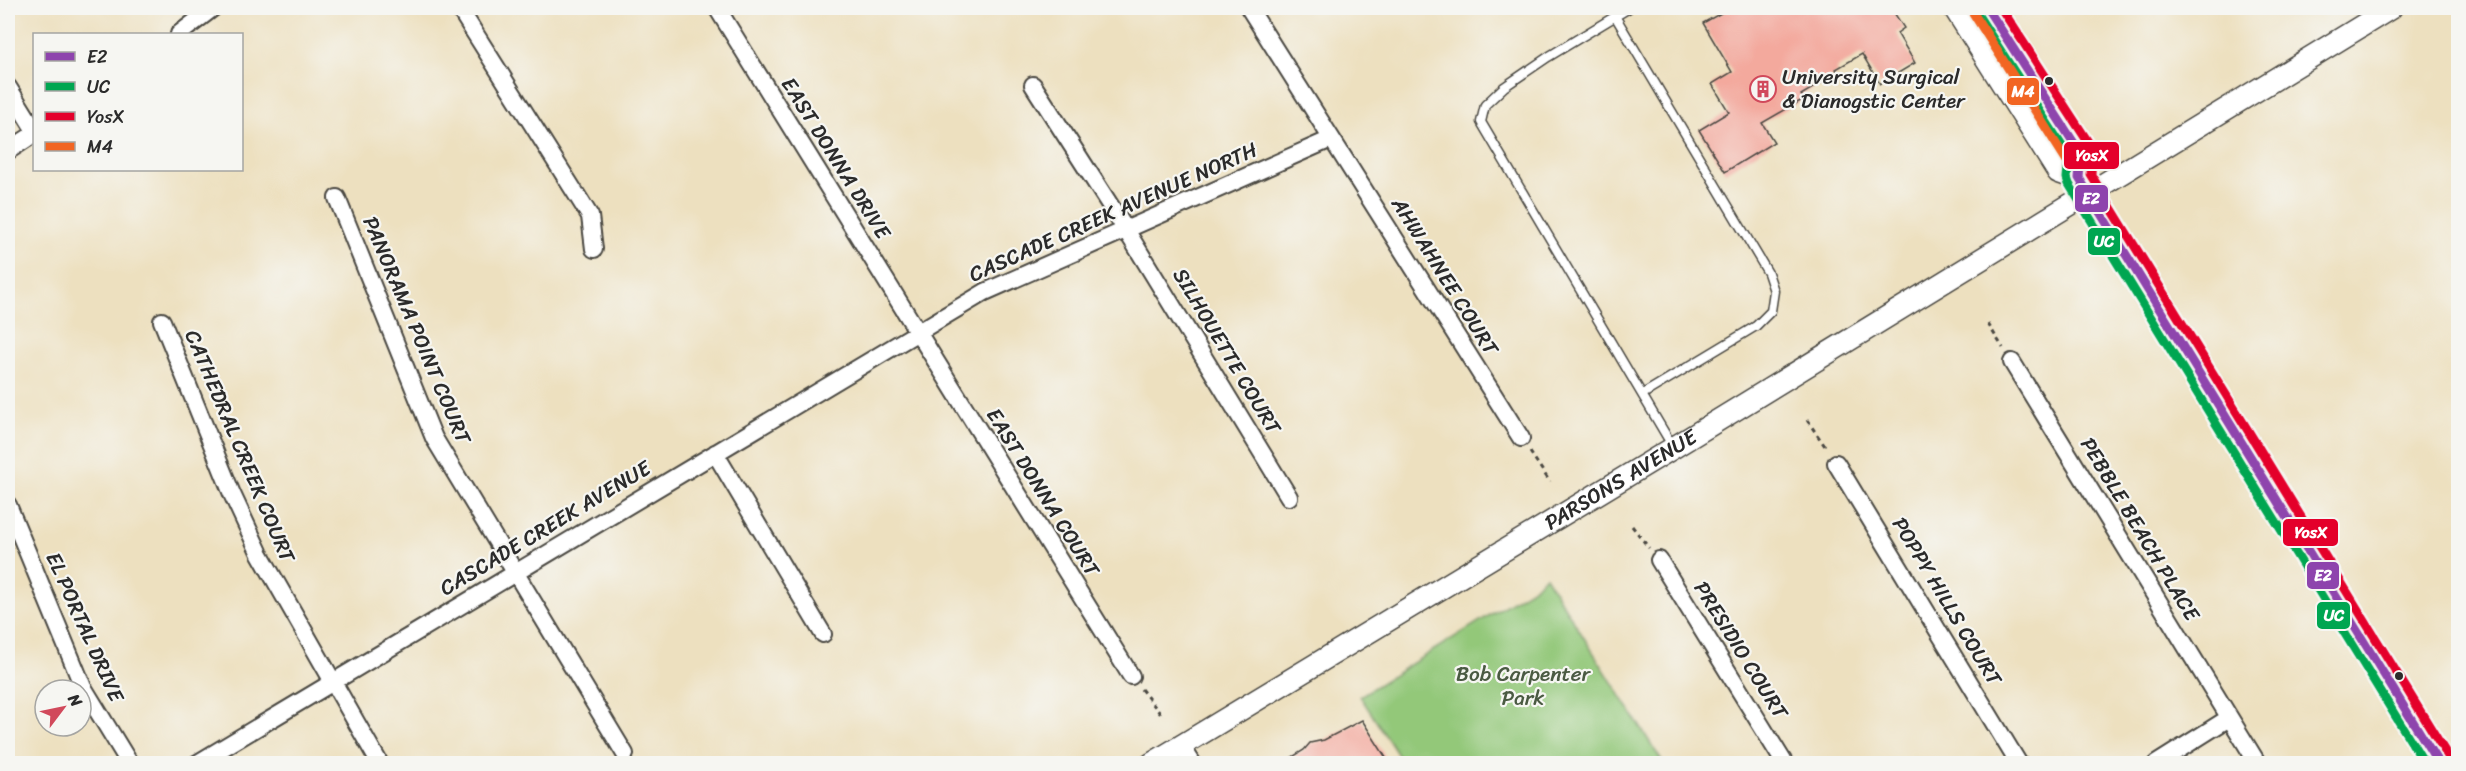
<svg xmlns="http://www.w3.org/2000/svg" width="2466" height="771" viewBox="0 0 2466 771" font-family="Sriracha,sans-serif">
  <rect width="100%" height="100%" fill="#f6f6f2"/>
  <filter id="ink" filterUnits="userSpaceOnUse"><feTurbulence type="fractalNoise" baseFrequency=".0167" numOctaves="2"/><feDisplacementMap in="SourceGraphic" scale="12" xChannelSelector="R" yChannelSelector="G"/><feConvolveMatrix kernelMatrix="1 2 1 2 8 2 1 2 1" color-interpolation-filters="sRGB"/></filter>
  <filter id="wash" filterUnits="userSpaceOnUse"><feTurbulence type="fractalNoise" baseFrequency=".008" numOctaves="4" result="noise"/><feDisplacementMap in="SourceGraphic" scale="24" xChannelSelector="R" yChannelSelector="G"/><feGaussianBlur stdDeviation="1.35" result="paint"/><feColorMatrix in="noise" values="0 0 0 0 0 0 0 0 0 0 0 0 0 0 0 0 0 1.4 0 .05"/><feComposite in="paint" operator="in"/></filter>
  <g filter="url(#wash)">
    <rect width="100%" height="100%" fill="#ede0bf"/>
    <path fill="#93c879" stroke="#5f7a52" stroke-width="1.5" d="M1545,576L1663,763H1403L1360,696L1535,587Z"/>
    <g id="blocks">
      <path fill="#f3a99d" d="M1730,8H1891L1904,28L1897,33L1915,63L1880,84L1862,54L1836,69L1838,73L1801,95L1804,99L1762,123L1774,142L1725,172L1699,130L1729,112L1712,84L1732,72L1703,23Z
        M1362,720L1390,764H1281L1304,750L1310,743L1324,740Z"/>
    </g>
  </g>
  <g filter="url(#ink)">
    <use href="#blocks" fill-opacity="0" stroke="#484641" stroke-width="1.5"/>
    <g fill="none" stroke-linecap="round" stroke-linejoin="round">
      <defs>
        <path id="service" d="M1629,8L1548,57L1504,87L1485,105L1481,122L1673,447
          M1615,16L1768,273L1774,291L1771,311L1756,326L1643,394"/>
        <path id="minor" d="M459,8L590,216L594,249
          M717,8L1131,676
          M1249,8L1521,438
          M179,34L213,8
          M1033,85L1126,230L1289,497
          M8,87L34,129
          M8,151L34,134
          M337,198L434,438L625,754
          M162,321L232,494L260,554L380,764
          M2012,362L2258,764
          M715,453L823,634
          M1836,463L2019,764
          M8,505L83,687L130,764
          M1659,560L1785,764
          M1181,745L1193,764
          M196,764L985,292L1331,139
          M2156,764L2229,718"/>
        <g id="tertiary">
          <path id="s1" d="M1151,764L1673,448L2391,8"/>
        </g>
        <path id="secondary" d="M1956,8L2059,171L2079,178
          M1987,8L2081,154L2079,178L2089,194L2439,764"/>
      </defs>
      <use href="#service" stroke="#484641" stroke-width="11"/>
      <use href="#minor" stroke="#484641" stroke-width="20"/>
      <use href="#tertiary" stroke="#484641" stroke-width="24"/>
      <use href="#secondary" stroke="#484641" stroke-width="27"/>
      <path stroke="#484641" stroke-width="3" stroke-dasharray="4.5 4.5" stroke-linecap="butt" d="M1988,324L2003,348
        M1807,420L1827,449
        M1530,452L1550,482
        M1632,526L1649,548
        M1141,689L1163,717"/>
      <use href="#service" stroke="#fff" stroke-width="8"/>
      <use href="#minor" stroke="#fff" stroke-width="16"/>
      <use href="#tertiary" stroke="#fff" stroke-width="21"/>
      <use href="#secondary" stroke="#fff" stroke-width="24"/>
      <defs>
        <path id="bus-1" d="M1987,8L2081,154L2079,178L2439,764"/>
        <path id="bus-2" d="M1977,14L2069,157L2067,178L2069,184L2425,764"/>
        <path id="bus-3" d="M2001,8L2092,148L2091,175L2449,758"/>
        <path id="bus-4" d="M1970,8L2067,161L2083,167"/>
      </defs>
      <use href="#bus-1" stroke="#f6f6f2" stroke-width="14"/>
      <use href="#bus-2" stroke="#f6f6f2" stroke-width="14"/>
      <use href="#bus-3" stroke="#f6f6f2" stroke-width="14"/>
      <use href="#bus-4" stroke="#f6f6f2" stroke-width="14"/>
      <use href="#bus-1" stroke="#8e44ad" stroke-width="9"/>
      <use href="#bus-2" stroke="#00a651" stroke-width="9"/>
      <use href="#bus-3" stroke="#e4002b" stroke-width="9"/>
      <use href="#bus-4" stroke="#f26522" stroke-width="9"/>
    </g>
  </g>
  <defs>
    <symbol id="building-ring" viewBox="-11 -11 22 22"><circle r="9.5" fill="#f6f6f2" stroke="#d1495b" stroke-width="1.5"/><path d="M-4-6H4V6H1V3H-1V6H-4ZM-2.5-4.3h1.7v1.8h-1.7ZM.8-4.3h1.7v1.8H.8ZM-2.5-1h1.7V.8h-1.7ZM.8-1h1.7V.8H.8Z" fill="#d1495b"/></symbol>
  </defs>
  <g fill-rule="evenodd">
    <use href="#building-ring" x="1748" y="74" width="30" height="30"/>
  </g>
  <g fill="#2b2b2b" stroke="#f6f6f2" stroke-width="2">
    <circle cx="2049" cy="81" r="5"/>
    <circle cx="2399" cy="676" r="5"/>
  </g>
  <g text-anchor="middle" dominant-baseline="central" stroke-width="4.5" stroke-linejoin="round" paint-order="stroke">
    <g font-size="21" fill="#2b2b2b" stroke="#f6f6f2" text-anchor="start">
      <text x="1782" y="77">University Surgical<tspan x="1782" dy="24">&amp; Dianogstic Center</tspan></text>
    </g>
    <g font-size="21" fill="#2b2b2b" stroke="#f6f6f2">
      <text transform="translate(836 158) rotate(58)">EAST DONNA DRIVE</text>
      <text transform="translate(1113 212) rotate(-24)">CASCADE CREEK AVENUE NORTH</text>
      <text transform="translate(1445 276) rotate(58)">AHWAHNEE COURT</text>
      <text transform="translate(417 330) rotate(67)">PANORAMA POINT COURT</text>
      <text transform="translate(1227 351) rotate(59)">SILHOUETTE COURT</text>
      <text transform="translate(240 446) rotate(67)">CATHEDRAL CREEK COURT</text>
      <text stroke="none"><textPath href="#s1" startOffset="549">PARSONS AVENUE</textPath></text>
      <text transform="translate(1043 492) rotate(58)">EAST DONNA COURT</text>
      <text transform="translate(545 528) rotate(-31)">CASCADE CREEK AVENUE</text>
      <text transform="translate(2140 529) rotate(59)">PEBBLE BEACH PLACE</text>
      <text transform="translate(1947 601) rotate(59)">POPPY HILLS COURT</text>
      <text transform="translate(85 627) rotate(66)">EL PORTAL DRIVE</text>
      <text transform="translate(1741 650) rotate(58)">PRESIDIO COURT</text>
    </g>
    <g font-size="21" fill="#4a5a42" stroke="#f6f6f2">
      <text x="1523" y="674">Bob Carpenter<tspan x="1523" dy="24">Park</tspan></text>
    </g>
  </g>
  <g stroke="#f6f6f2" stroke-width="2">
    <rect x="2006" y="77" width="34" height="29" rx="6" fill="#f26522"/>
    <rect x="2063" y="141" width="57" height="29" rx="6" fill="#e4002b"/>
    <rect x="2074" y="184" width="35" height="29" rx="6" fill="#8e44ad"/>
    <rect x="2087" y="227" width="34" height="29" rx="6" fill="#00a651"/>
    <rect x="2282" y="518" width="57" height="29" rx="6" fill="#e4002b"/>
    <rect x="2306" y="561" width="34" height="29" rx="6" fill="#8e44ad"/>
    <rect x="2316" y="601" width="35" height="29" rx="6" fill="#00a651"/>
  </g>
  <g font-size="16" text-anchor="middle" font-weight="bold" fill="#fff">
    <text x="2023" y="97">M4</text>
    <text x="2092" y="161">YosX</text>
    <text x="2091" y="204">E2</text>
    <text x="2104" y="247">UC</text>
    <text x="2311" y="538">YosX</text>
    <text x="2323" y="581">E2</text>
    <text x="2334" y="621">UC</text>
  </g>
  <rect width="2466" height="771" fill="none" stroke="#f6f6f2" stroke-width="30"/>
  <rect x="33" y="33" width="210" height="138" fill="#f6f6f2" stroke="#a5a5a2" stroke-width="1.5"/>
  <rect x="45" y="52" width="30" height="9" fill="#8e44ad" stroke="#a5a5a2" stroke-width="1.5"/>
  <text x="87" y="63" font-size="18" fill="#2b2b2b">E2</text>
  <rect x="45" y="82" width="30" height="9" fill="#00a651" stroke="#a5a5a2" stroke-width="1.5"/>
  <text x="87" y="93" font-size="18" fill="#2b2b2b">UC</text>
  <rect x="45" y="112" width="30" height="9" fill="#e4002b" stroke="#a5a5a2" stroke-width="1.5"/>
  <text x="87" y="123" font-size="18" fill="#2b2b2b">YosX</text>
  <rect x="45" y="142" width="30" height="9" fill="#f26522" stroke="#a5a5a2" stroke-width="1.5"/>
  <text x="87" y="153" font-size="18" fill="#2b2b2b">M4</text>
  <g transform="translate(63 708) rotate(58)"><circle r="28" fill="#f6f6f2" stroke="#a5a5a2" stroke-width="1.5"/>
  <path d="M0-4.5L10 22L0 15L-10 22Z" fill="#d1495b"/>
  <text y="-9" font-size="16" font-weight="bold" text-anchor="middle" fill="#2b2b2b">N</text>
  </g>
</svg>
